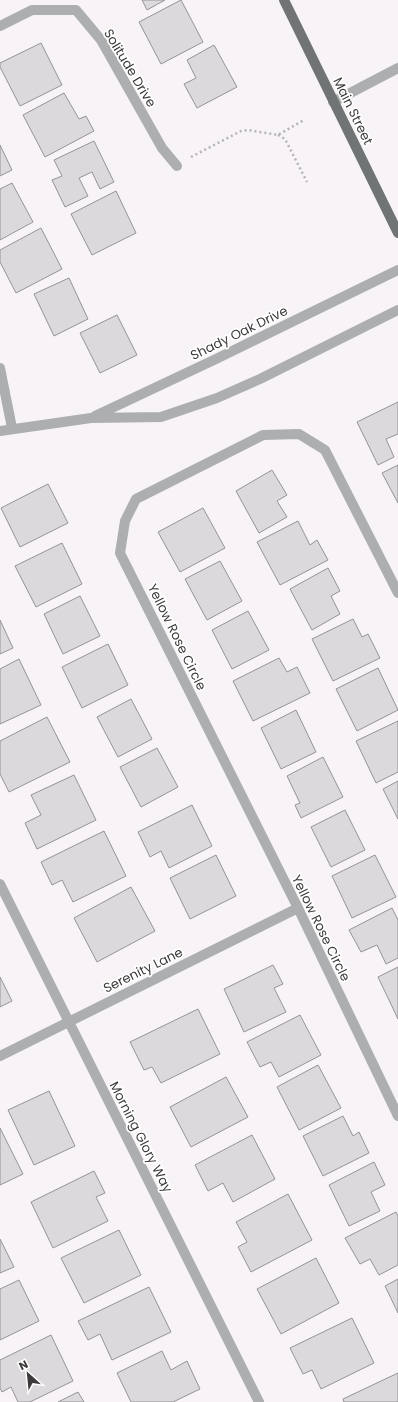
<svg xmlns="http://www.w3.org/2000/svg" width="398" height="1402" viewBox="0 0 398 1402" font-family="Poppins,sans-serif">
  <rect width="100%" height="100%" fill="#f7f3f6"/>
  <path fill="#dcd9dc" stroke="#969396" d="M142,0H165L147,10Z
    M181,0L203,42L161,64L139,22Z
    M41,43L62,85L20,106L0,67V63Z
    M214,45L237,87L197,108L184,84L196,78L187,60Z
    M64,93L79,119L86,116L94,131L45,157L23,115Z
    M94,141L114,182L100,189L92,172L79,178L88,196L65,207L52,180L62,176L54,160Z
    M0,145L12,170L0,176Z
    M12,183L33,222L0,240V189Z
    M116,191L136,233L92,255L71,214Z
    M41,228L62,269L16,293L0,262V250Z
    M69,278L88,319L54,336L34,294Z
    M117,315L137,355L100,373L80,333Z
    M398,402V434L386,439L394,457L378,465L357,422Z
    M398,465V503L382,473Z
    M272,470L287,495L277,501L287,517L259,533L236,491Z
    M48,484L68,523L20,547L1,508Z
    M203,508L225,548L180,572L158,532Z
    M298,521L310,545L317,540L328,560L280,585L257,542Z
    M62,543L82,584L36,607L15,566Z
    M220,561L242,601L207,620L185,579Z
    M328,568L340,591L331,596L340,614L312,630L290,589Z
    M80,596L100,636L63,654L44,614Z
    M248,611L269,650L232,669L212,630Z
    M353,619L362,637L368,634L380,658L333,681L312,639Z
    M0,620L13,648L0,654Z
    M108,644L128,685L82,708L62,667Z
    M279,658L287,672L297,667L310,693L253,721L233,681Z
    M19,659L41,705L0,724V669Z
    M378,668L398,710L357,731L336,689Z
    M131,699L152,739L118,757L97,717Z
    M296,710L316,752L281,769L261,728Z
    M47,717L70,762L9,792L0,774V741Z
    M398,721V772L376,783L356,741Z
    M157,748L178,787L141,807L120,767Z
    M323,757L343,797L301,818L295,805L300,803L287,776Z
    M74,775L96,820L37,849L25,823L41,815L31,795Z
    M398,781V819L383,789Z
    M192,805L212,846L169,868L161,851L150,857L138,832Z
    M345,810L365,850L331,867L311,827Z
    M104,831L126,876L73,902L62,880L52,885L41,862Z
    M216,855L236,896L190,919L170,878Z
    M375,855L396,897L352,918L332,876Z
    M131,887L155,931L97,962L74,918Z
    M392,908L398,920V958L386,964L377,945L361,952L349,930Z
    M273,965L283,984L274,988L286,1012L244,1032L224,989Z
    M398,967V1019L378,977Z
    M0,977L12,1001L0,1007Z
    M198,1009L220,1054L161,1083L152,1067L144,1070L130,1042Z
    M300,1015L321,1055L279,1077L271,1062L260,1067L247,1042Z
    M318,1065L341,1108L299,1130L277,1087Z
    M226,1077L248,1117L191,1147L170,1107Z
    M49,1091L75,1146L34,1165L8,1110Z
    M343,1116L353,1136L359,1132L369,1153L323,1176L303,1136Z
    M0,1128L23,1174L0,1185Z
    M252,1135L275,1179L233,1202L223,1183L208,1191L195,1165Z
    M374,1162L385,1185L371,1192L380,1211L349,1226L329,1185Z
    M94,1171L105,1193L96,1197L108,1221L53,1248L31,1202Z
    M288,1194L312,1240L251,1272L238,1247L247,1242L236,1222Z
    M396,1212L398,1216V1265L379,1275L370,1259L360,1264L345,1238Z
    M119,1230L141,1275L84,1303L61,1258Z
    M0,1239L14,1267L0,1273Z
    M316,1258L339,1303L281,1334L257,1289Z
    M398,1279V1313L385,1286Z
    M19,1280L39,1321L0,1340V1289Z
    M149,1287L171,1332L112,1360L100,1334L88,1340L78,1321Z
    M352,1318L374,1363L321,1389L312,1370L303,1374L290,1348Z
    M51,1335L73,1381L30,1402H18L11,1387L2,1392L0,1388V1360Z
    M162,1351L171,1370L187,1361L200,1389L173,1402H131L117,1373Z
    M398,1373V1402H344L343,1399Z
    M78,1392L84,1402H58Z"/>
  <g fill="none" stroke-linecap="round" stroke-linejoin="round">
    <path stroke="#b6b3b5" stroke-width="2.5" stroke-dasharray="2 3" stroke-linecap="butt" d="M278,135L285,139L307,182
      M191,157L241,131L248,130L278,135L304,120"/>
    <path stroke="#acaeaf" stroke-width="10" d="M0,26L32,10H76L101,40L162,148L177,166
      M333,102L398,68
      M0,368L12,428
      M95,416L216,359L398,270
      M0,431L91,418L161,417L217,398L260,379L398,310
      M398,593L325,450L299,434L263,435L136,499L125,521L120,553L298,908L398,1116
      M0,884L259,1402
      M0,1056L298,908"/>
    <path stroke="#707475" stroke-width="10" d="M284,0L398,233"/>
  </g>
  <g text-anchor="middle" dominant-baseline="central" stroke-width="3.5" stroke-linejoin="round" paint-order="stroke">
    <g font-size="13" fill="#3c3a3b" stroke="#fff">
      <text transform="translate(130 68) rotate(59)">Solitude Drive</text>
      <text transform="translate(353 111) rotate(64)">Main Street</text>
      <text transform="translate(239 333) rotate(-26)">Shady Oak Drive</text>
      <text transform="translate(177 637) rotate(64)">Yellow Rose Circle</text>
      <text transform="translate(321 928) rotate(64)">Yellow Rose Circle</text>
      <text transform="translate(143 970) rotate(-26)">Serenity Lane</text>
      <text transform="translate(141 1137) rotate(63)">Morning Glory Way</text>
    </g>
  </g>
  <g transform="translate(28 1374) rotate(333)" stroke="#ffffff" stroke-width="3" paint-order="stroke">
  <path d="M0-3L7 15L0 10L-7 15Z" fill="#3c3a3b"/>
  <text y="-6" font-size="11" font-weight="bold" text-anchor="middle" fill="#3c3a3b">N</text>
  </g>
</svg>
